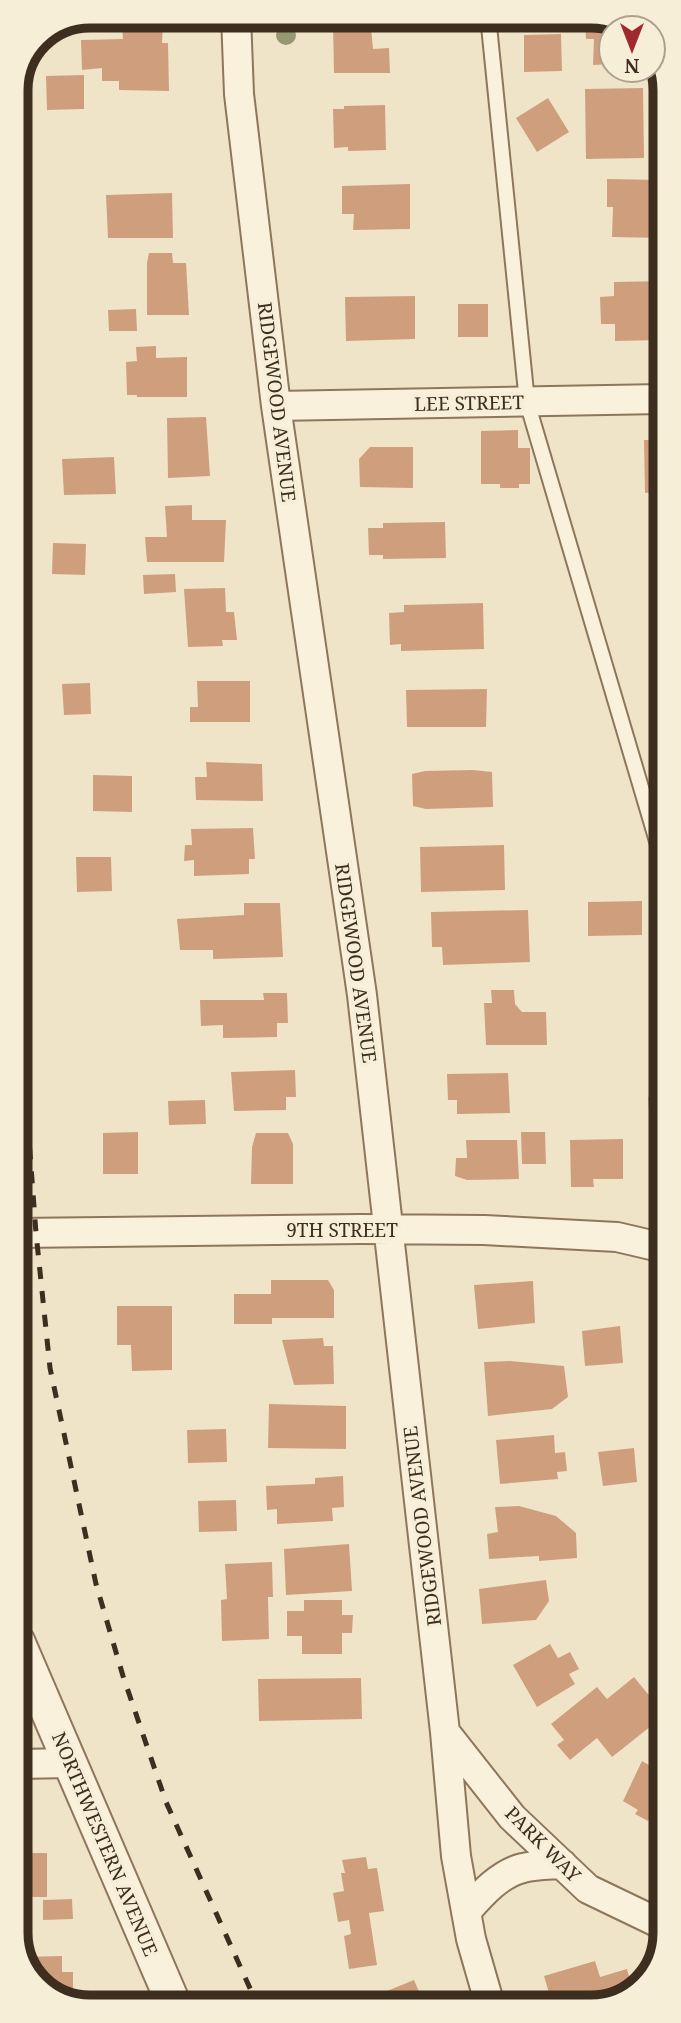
<svg xmlns="http://www.w3.org/2000/svg" width="681" height="2023" viewBox="0 0 681 2023" font-family="'Noto Serif',serif">
  <rect width="100%" height="100%" fill="#f0e4c8"/>
  <path fill="#cf9f7d" d="M345,16H370L373,49L389,48L390,73H334L333,24H345Z
    M608,21L625,28H611V64L593,65L594,39H586L585,22Z
    M122,26H163L162,43H168L169,91L119,90V81H102V68L82,70L81,40L123,39Z
    M561,34L562,71L524,72V35Z
    M84,75V109L47,110L46,76Z
    M643,88L644,158L586,159L585,89Z
    M548,98L569,132L537,152L516,118Z
    M385,105L386,150L348,151V147L334,148L333,109H344V106Z
    M607,179L663,180L662,238L612,237L613,207H607Z
    M410,184V229L353,230L354,214H342V186Z
    M172,193L173,238H108L106,195Z
    M149,253H172L173,263H186L189,315H147V263Z
    M663,281V340L615,341V324H601L600,297L614,296V282Z
    M415,296V339L346,341L345,297Z
    M458,304H488V337H458Z
    M136,309L137,331H109L108,310Z
    M156,346V358L187,357V397H137V395H127L126,362L137,361L136,347Z
    M206,417L210,476L168,478L167,418Z
    M518,430V448H530V484H519V488H500V484H481V431Z
    M644,440H663V492L645,493Z
    M370,447H413V488L360,487L359,459Z
    M114,457L116,494L64,495L62,459Z
    M192,505V520H226L224,562H147L145,537H167L165,506Z
    M445,522L446,558L383,559V555H369L368,528H383V523Z
    M53,543L86,544L85,575L52,574Z
    M175,574L176,592L144,594L143,575Z
    M225,588L226,612H234L237,640H222L223,646L188,647L184,589Z
    M483,603L484,649L401,651V644L390,645L389,613L404,612V605Z
    M197,681H250V722H190V707H198Z
    M90,683L91,714L64,715L62,684Z
    M487,689L486,727H407L406,690Z
    M206,762L262,764L263,801L196,800L195,777H207Z
    M473,770L492,772L493,807L426,809L413,806L412,774L425,771Z
    M93,775L132,776V812L93,811Z
    M253,828L255,859H249V874L194,876V860L184,861L185,845H192L191,829Z
    M504,845L505,890L421,892L420,847Z
    M76,857H111L112,891L77,892Z
    M642,901V935L588,936V902Z
    M244,903H280L283,957L213,959V950H180L177,919L244,915Z
    M528,910L530,962L443,965L442,947H432L431,912Z
    M491,990H514L515,1004L522,1012H546L547,1045H486L484,1003H492Z
    M263,993H287L288,1023H277V1037L223,1038V1025L201,1026L200,1000H264Z
    M295,1070L296,1097H286V1110L234,1111L231,1072Z
    M508,1073L510,1113L457,1114V1100H448L447,1074Z
    M664,1095V1125L650,1126L648,1097Z
    M205,1100L206,1124L169,1125L168,1101Z
    M138,1132V1174H103V1133Z
    M521,1132H545L546,1164H522Z
    M256,1133H288L293,1144V1184H251L252,1147Z
    M623,1139V1179H593L594,1187H571L570,1140Z
    M466,1140H517L519,1179L467,1180L455,1176L456,1158H467Z
    M271,1280H328L334,1290V1318H272V1324H234V1294H271Z
    M533,1281L535,1323L478,1329L474,1285Z
    M117,1306H172V1370L132,1371L131,1345H117Z
    M620,1326L623,1363L585,1366L582,1331Z
    M323,1338L324,1346H333L334,1384L294,1385L282,1340Z
    M510,1361L564,1366L568,1397L552,1409L488,1416L484,1362Z
    M664,1366L665,1371V1402L649,1386L662,1374L659,1371Z
    M269,1404L346,1406V1449L268,1448Z
    M226,1429L227,1462L188,1463L187,1430Z
    M554,1435L555,1453L565,1452L567,1471L557,1472L558,1479L500,1484L496,1440Z
    M634,1448L637,1482L603,1486L598,1452Z
    M343,1476L344,1507L332,1508L333,1521L277,1524V1509L267,1510L266,1486L315,1484V1478Z
    M236,1500L237,1531L199,1532L198,1501Z
    M519,1506L556,1516L576,1533L577,1558L539,1561V1556L489,1559L487,1534L498,1532L495,1507Z
    M349,1544L352,1591L286,1595L284,1549Z
    M272,1562L273,1597H268L269,1639L222,1641L221,1600L227,1599L225,1564Z
    M546,1580L549,1601L536,1620L482,1624L479,1589Z
    M304,1600H342V1615H353L352,1633H342V1654H302V1636H287V1611H304Z
    M550,1644L558,1658L570,1652L579,1669L569,1674L575,1684L537,1707L513,1665Z
    M634,1677L665,1715L612,1757L597,1738L570,1760L557,1745L564,1740L551,1724L597,1687L607,1699Z
    M361,1678L362,1719L259,1721L258,1679Z
    M642,1761L665,1774L664,1825L651,1817L648,1821L635,1814L638,1810L623,1801Z
    M18,1853H47V1897H18Z
    M366,1857L368,1869L377,1868L384,1911L369,1913L377,1965L349,1969L344,1936L351,1934L349,1920L338,1922L333,1893L344,1891L341,1873H345L342,1860Z
    M72,1899L73,1919L43,1920V1900Z
    M62,1956V1972H73V1991H63V1995H56L42,1989L22,1957Z
    M595,1961L600,1977L627,1969L631,1984L637,1986L609,2005H563L562,2001L552,2003L544,1976Z
    M414,1980L424,2003L419,2006H350Z"/>
  <g fill="none" stroke-linecap="round" stroke-linejoin="round">
    <defs>
      <path id="service" d="M488,16L527,402L664,865"/>
      <path id="minor" d="M236,16L239,94L276,406L362,995L445,1732L456,1856L471,1939L490,2005
        M276,406L663,399
        M17,1233L361,1229L484,1230L617,1237L664,1248
        M445,1732L512,1817L588,1889L665,1926
        M18,1764L70,1763
        M466,1912C481,1895 500,1873 523,1868C535,1865 549,1865 562,1864"/>
      <path id="tertiary" d="M18,1642L175,2007"/>
    </defs>
    <use href="#service" stroke="#8d765c" stroke-width="18"/>
    <use href="#minor" stroke="#8d765c" stroke-width="32"/>
    <use href="#tertiary" stroke="#8d765c" stroke-width="37"/>
    <use href="#service" stroke="#faf1dc" stroke-width="14"/>
    <use href="#minor" stroke="#faf1dc" stroke-width="28"/>
    <use href="#tertiary" stroke="#faf1dc" stroke-width="33"/>
    <path stroke="#3d2e20" stroke-width="5" stroke-dasharray="12 12" stroke-linecap="butt" d="M17,980L36,1233L50,1368L96,1584L123,1676L166,1802L258,2006"/>
  </g>
  <circle fill="#96986f" cx="286" cy="35" r="10"/>
  <g text-anchor="middle" dominant-baseline="central" stroke-width="7" stroke-linejoin="round" paint-order="stroke">
    <g font-size="19" fill="#3d2e20" stroke="#f7eed8">
      <text transform="translate(277 402) rotate(83)">RIDGEWOOD AVENUE</text>
      <text transform="translate(469 403) rotate(-1)">LEE STREET</text>
      <text transform="translate(356 963) rotate(82)">RIDGEWOOD AVENUE</text>
      <text x="342" y="1230">9TH STREET</text>
      <text transform="translate(422 1526) rotate(-97)">RIDGEWOOD AVENUE</text>
      <text transform="translate(105 1844) rotate(67)">NORTHWESTERN AVENUE</text>
      <text transform="translate(543 1844) rotate(45)">PARK WAY</text>
    </g>
  </g>
  <path d="M0 0H681V2023H0ZM90 28H591A62 62 0 0 1 653 90V1933A62 62 0 0 1 591 1995H90A62 62 0 0 1 28 1933V90A62 62 0 0 1 90 28Z" fill="#f7eed8" fill-rule="evenodd"/>
  <path fill="none" stroke="#3d2e20" stroke-width="9" d="M90 28H591A62 62 0 0 1 653 90V1933A62 62 0 0 1 591 1995H90A62 62 0 0 1 28 1933V90A62 62 0 0 1 90 28Z"/>
  <g transform="translate(632 49) rotate(180)"><circle r="33" fill="#f7eed8" stroke="#ada18e" stroke-width="2"/>
  <path d="M0-5L12 26L0 18L-12 26Z" fill="#9e2a2b"/>
  <text y="-10" font-size="19" font-weight="bold" text-anchor="middle" fill="#3d2e20">N</text>
  </g>
</svg>
